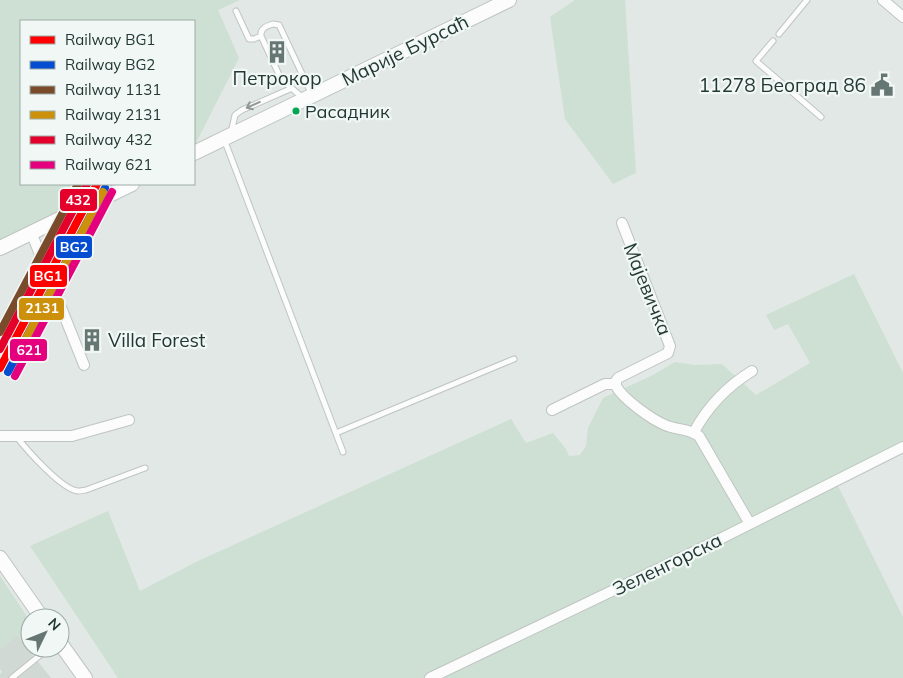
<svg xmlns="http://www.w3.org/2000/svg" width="903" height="678" viewBox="0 0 903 678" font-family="Mulish,sans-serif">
  <rect width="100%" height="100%" fill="#e2e8e5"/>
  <path fill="#d1d9d5" d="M17,635L29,650L51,678H0V674L2,672L0,669V649Z"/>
  <path fill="#cde0d3" d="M0,0H240L218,10L239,58L194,147V21H21V184H121L0,248Z
    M575,0H625L636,173L613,184L565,119L550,17Z
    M854,274L903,373V441L834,478L903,617V678H118L30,546L108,511L140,591L198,561L511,419L526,443L553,433L566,449L569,456L580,455L586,446L588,428L603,398L651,376L675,362L695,365L722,364L756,395L810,363L788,324L774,330L766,315Z
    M0,576L30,621V648H32L29,650L17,635L0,649Z"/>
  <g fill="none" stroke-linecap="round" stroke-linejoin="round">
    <defs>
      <path id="lane" d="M236,11L249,39H254L261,36
        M779,34L807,0
        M773,41L756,61L821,117
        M304,99L281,79L261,36C260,28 267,26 273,24L279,25L312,95
        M231,133L235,115L242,110L290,89
        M224,139L343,452
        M336,433L514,359
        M16,436C26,449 62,490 78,491C81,491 84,490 86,490L145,468
        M12,678L49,648"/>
      <path id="street" d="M883,0L903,17
        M622,223L670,346L668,353L618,378L616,381V386C623,399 651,419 665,425C676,430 688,428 699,436L750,524
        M31,232L84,365
        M552,410L605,384H616
        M694,432C708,406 726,387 752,371
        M0,436H72L129,420
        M430,678L706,546L903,447"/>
      <path id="secondary" d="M194,153L509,0
        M0,248L132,184
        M0,558L42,618
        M60,643L85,678"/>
    </defs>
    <use href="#lane" stroke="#bfc5c2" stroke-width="7"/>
    <use href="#street" stroke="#bfc5c2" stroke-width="12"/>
    <use href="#secondary" stroke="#bfc5c3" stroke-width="16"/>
    <use href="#lane" stroke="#fbfcfb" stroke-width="5"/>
    <use href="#street" stroke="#fbfcfb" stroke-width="10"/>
    <use href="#secondary" stroke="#fbfcfb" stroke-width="14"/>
    <defs>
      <path id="rail-1" d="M0,368L97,184"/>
      <path id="rail-2" d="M8,372L105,188"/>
      <path id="rail-3" d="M0,332L78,184"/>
      <path id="rail-4" d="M15,359L103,192"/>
      <path id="rail-5" d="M0,349L87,184"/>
      <path id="rail-6" d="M15,376L112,192"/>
    </defs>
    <use href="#rail-1" stroke="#f0f7f4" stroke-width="11"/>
    <use href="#rail-2" stroke="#f0f7f4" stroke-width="11"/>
    <use href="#rail-3" stroke="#f0f7f4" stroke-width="11"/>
    <use href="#rail-4" stroke="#f0f7f4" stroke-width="11"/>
    <use href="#rail-5" stroke="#f0f7f4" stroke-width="11"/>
    <use href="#rail-6" stroke="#f0f7f4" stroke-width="11"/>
    <use href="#rail-1" stroke="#f00" stroke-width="8"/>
    <use href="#rail-2" stroke="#044cd0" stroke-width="8"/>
    <use href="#rail-3" stroke="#7a4b2a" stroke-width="8"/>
    <use href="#rail-4" stroke="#cd900a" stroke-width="8"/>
    <use href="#rail-5" stroke="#e4002b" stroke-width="8"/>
    <use href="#rail-6" stroke="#e5007d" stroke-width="8"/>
  </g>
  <defs><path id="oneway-shaft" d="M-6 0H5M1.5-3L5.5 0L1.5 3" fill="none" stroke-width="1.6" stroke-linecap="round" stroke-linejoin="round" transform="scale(1.25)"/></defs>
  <use stroke="#8f9a98" href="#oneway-shaft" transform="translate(253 105) rotate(156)"/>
  <defs>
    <symbol id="building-bare" viewBox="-9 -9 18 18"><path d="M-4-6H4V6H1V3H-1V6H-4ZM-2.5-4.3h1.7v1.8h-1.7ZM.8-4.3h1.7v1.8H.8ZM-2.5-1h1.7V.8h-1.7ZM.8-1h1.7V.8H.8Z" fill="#667672" stroke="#f0f7f4" stroke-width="2.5" paint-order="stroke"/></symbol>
    <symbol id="civic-bare" viewBox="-9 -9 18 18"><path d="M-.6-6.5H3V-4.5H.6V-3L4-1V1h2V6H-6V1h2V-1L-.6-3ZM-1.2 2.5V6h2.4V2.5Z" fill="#667672" stroke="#f0f7f4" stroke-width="2.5" paint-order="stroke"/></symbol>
  </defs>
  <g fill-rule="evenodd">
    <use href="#building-bare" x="261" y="36" width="32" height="32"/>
    <use href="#civic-bare" x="866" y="69" width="32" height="32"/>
    <use href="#building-bare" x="76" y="324" width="32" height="32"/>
  </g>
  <circle fill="#00a651" stroke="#f0f7f4" stroke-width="2" cx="296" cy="111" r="4.5"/>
  <g text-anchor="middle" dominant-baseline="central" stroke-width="4.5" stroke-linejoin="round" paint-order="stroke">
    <g font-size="18" fill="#233834" stroke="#f0f7f4" text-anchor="start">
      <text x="305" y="111">Расадник</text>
    </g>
    <g font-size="19" fill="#233834" stroke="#f0f7f4">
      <text transform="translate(405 50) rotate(-26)">Марије Бурсаћ</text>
      <text transform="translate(648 289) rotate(68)">Мајевичка</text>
      <text transform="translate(667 564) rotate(-26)">Зеленгорска</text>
    </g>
    <g font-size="19" fill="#233834" stroke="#f0f7f4">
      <text x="277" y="78">Петрокор</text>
      <text x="866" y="85" text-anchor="end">11278 Београд 86</text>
      <text x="108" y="340" text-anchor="start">Villa Forest</text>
    </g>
  </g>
  <g stroke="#f0f7f4" stroke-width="2">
    <rect x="59" y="188" width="39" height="24" rx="5" fill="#e4002b"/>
    <rect x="55" y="235" width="38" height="24" rx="5" fill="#044cd0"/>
    <rect x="29" y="264" width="39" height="24" rx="5" fill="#f00"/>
    <rect x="18" y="297" width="47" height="24" rx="5" fill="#cd900a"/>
    <rect x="9" y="338" width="39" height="24" rx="5" fill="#e5007d"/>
  </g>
  <g font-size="14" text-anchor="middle" font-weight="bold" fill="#fff">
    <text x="78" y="205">432</text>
    <text x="74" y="252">BG2</text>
    <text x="48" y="281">BG1</text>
    <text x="42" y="313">2131</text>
    <text x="29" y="355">621</text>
  </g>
  <rect x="20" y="20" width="175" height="165" fill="#f0f7f4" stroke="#9eaba7"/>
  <rect x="30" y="36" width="25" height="8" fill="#ff0000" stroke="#9eaba7"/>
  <text x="65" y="45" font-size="15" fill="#233834">Railway BG1</text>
  <rect x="30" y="61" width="25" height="8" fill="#044cd0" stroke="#9eaba7"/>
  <text x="65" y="70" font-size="15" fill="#233834">Railway BG2</text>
  <rect x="30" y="86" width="25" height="8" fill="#7a4b2a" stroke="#9eaba7"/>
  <text x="65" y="95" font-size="15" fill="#233834">Railway 1131</text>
  <rect x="30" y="111" width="25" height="8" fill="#cd900a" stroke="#9eaba7"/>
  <text x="65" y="120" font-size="15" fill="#233834">Railway 2131</text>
  <rect x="30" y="136" width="25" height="8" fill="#e4002b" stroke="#9eaba7"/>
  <text x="65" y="145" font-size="15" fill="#233834">Railway 432</text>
  <rect x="30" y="161" width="25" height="8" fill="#e5007d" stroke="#9eaba7"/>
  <text x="65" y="170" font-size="15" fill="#233834">Railway 621</text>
  <g transform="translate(45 633) rotate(47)"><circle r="24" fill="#f0f7f4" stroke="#9eaba7"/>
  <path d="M0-4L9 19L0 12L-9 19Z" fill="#667672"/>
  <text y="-8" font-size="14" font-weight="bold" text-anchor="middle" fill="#233834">N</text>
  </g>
</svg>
